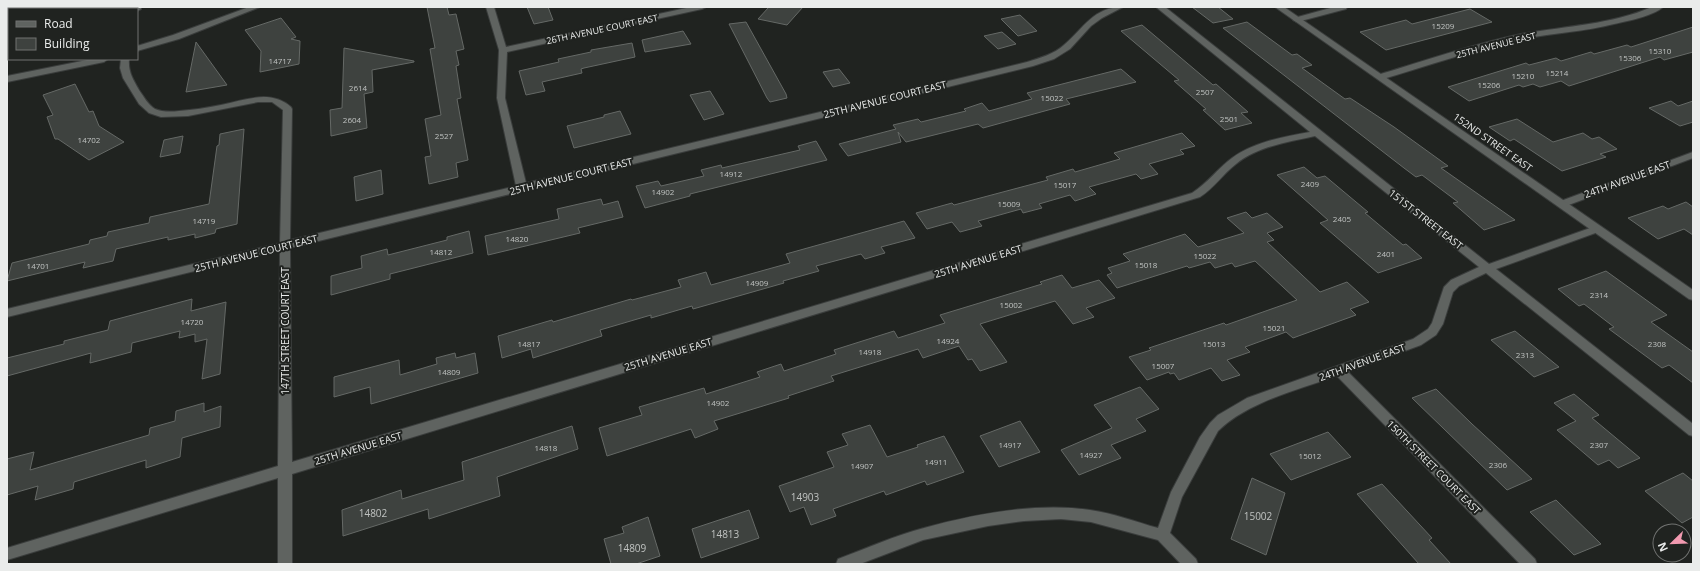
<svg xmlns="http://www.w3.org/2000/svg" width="1700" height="571" viewBox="0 0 1700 571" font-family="'Open Sans',sans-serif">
  <rect width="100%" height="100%" fill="#202320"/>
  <path fill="#3e423f" stroke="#656966" d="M427,7H447L449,15L456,14L464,49L456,51L459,65L456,66L461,98L457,99L468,160L456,163L458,177L429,184L425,157L431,156L425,119L441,115L430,49L435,48Z
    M527,7H548L553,20L534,24Z
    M769,7H803L787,25L758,19Z
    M1192,7H1218L1233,19L1213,23Z
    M1470,9L1492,22L1386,50L1360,32L1406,20L1412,24Z
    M1020,15L1037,31L1018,36L1001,19Z
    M281,18L296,37L291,39L300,41L299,64L260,72L261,51L245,30Z
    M746,22L786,94L787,98L770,102L767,98L729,24Z
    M1247,22L1292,55L1297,54L1312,65L1302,68L1345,99L1350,98L1394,127L1448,166L1441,168L1515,220L1484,230L1453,203L1458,202L1422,175L1416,177L1404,168L1223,28Z
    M1142,25L1213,85L1216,84L1248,112L1241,113L1252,123L1225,130L1203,110L1206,109L1174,81L1179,80L1121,31Z
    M1693,27V52L1664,60L1660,57L1569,86L1561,81L1540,87L1533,84L1523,87L1519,85L1469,101L1448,87L1526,63L1529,65L1556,58L1561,61L1591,52L1594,54L1627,45L1631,47Z
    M683,31L691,44L645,52L642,40Z
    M1002,32L1016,44L998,49L984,36Z
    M196,42L227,85L186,92Z
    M632,43L635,57L584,68L581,69L582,73L542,82L545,91L526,95L519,71L559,62L558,59L591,52V50Z
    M344,48L414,61V62L372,70L373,92L364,94L367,128L331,136L330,110L342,108Z
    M839,69L850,83L833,87L823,72Z
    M1121,69L1136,82L1066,99L1070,104L983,128L978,124L906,142L898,132L901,142L848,156L839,144L896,129L893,125L918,119L921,122L966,111L964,109L982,103L989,111L1032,99L1027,93Z
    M75,84L89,112L93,111L99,126L124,142L89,160L58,139H55L47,117L53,115L43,95Z
    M710,91L724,114L704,120L690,95Z
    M1671,101L1678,106L1693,101V122L1680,126L1649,108Z
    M620,111L631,134L574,148L567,126L604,117V115Z
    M1517,119L1553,142L1583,133L1592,139L1599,137L1617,149L1600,154L1606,157L1562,171L1514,139L1510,141L1489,127Z
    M244,129L237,224L216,229L215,233L195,238V234L168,240V237L116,249L113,261L83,268L85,262L7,281L12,263L89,244L90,240L107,236L108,232L149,223L150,217L209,204L217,146L219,145L220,134Z
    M1182,133L1195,146L1180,150L1184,154L1149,164L1158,174L1141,179L1136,174L1089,187L1096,194L1075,201L1070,195L1039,204L1042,208L1023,213L1021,209L978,221L982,226L960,232L952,222L927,229L916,213L952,203L954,205L1048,180L1046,177L1073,169L1075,172L1120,159L1114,153Z
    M183,136L180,153L160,157L164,140Z
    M816,141L827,160L690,194V196L645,208L636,186L658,181L661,186L704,176L701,170L721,165L722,168L800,150L798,146Z
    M1304,167L1317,178L1325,176L1368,212L1365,213L1403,245L1406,244L1422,258L1378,273L1320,223L1328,220L1277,175Z
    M381,170L383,194L356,201L354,177Z
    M601,199L603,205L618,201L623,217L578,228L580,233L488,255L485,236L559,219L557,209Z
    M1686,202L1693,207V235L1684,229L1658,239L1628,218L1663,206L1668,209Z
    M1246,212L1252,218L1267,213L1283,227L1267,233L1274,240L1267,242L1320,292L1347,282L1369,302L1350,309L1356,315L1293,338L1286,332L1245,347L1250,352L1227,360L1240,375L1222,381L1211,368L1179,380L1174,373L1170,374L1169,372L1147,380L1129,357L1151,350L1149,348L1224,323L1226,325L1297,300L1255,261L1235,267L1232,263L1215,268L1210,262L1189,268L1187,266L1117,288L1107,275L1112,273L1108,268L1130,261L1123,254L1185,234L1198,247L1244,233L1227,218Z
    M904,221L915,238L881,247L885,253L865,259L861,254L816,266L819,271L783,281L784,283L693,309L692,306L651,318V315L600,330L602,336L533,358L531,349L502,358L498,336L552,320L553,322L631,299L632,300L681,287L678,280L706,272L711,285L790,263L786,254Z
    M469,231L473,253L390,274V279L331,295V276L362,268L361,256L387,249L388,255L447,240V237Z
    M1606,271L1667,315L1651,322L1693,352V383L1669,365L1662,368L1609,329L1614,327L1584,304L1579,306L1558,289Z
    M1062,275L1072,288L1099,280L1115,298L1086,308L1094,317L1073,324L1055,301L980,324L1007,362L980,371L972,359L968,360L959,346L923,358L918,349L831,376L834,381L788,396L789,398L714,421L718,429L695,438L691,429L607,456L599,428L642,415L639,407L704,388L706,394L760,377L757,372L781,364L784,371L836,354L834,350L894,331L898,338L945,323L940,315L1042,284L1040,282Z
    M192,299L191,311L226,302L220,374L202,379L207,339L195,342V334L179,338L180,331L132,343L131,352L90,363L91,353L7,376V358L64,344V341L108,330L110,321Z
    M1515,331L1559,367L1534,377L1491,340Z
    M455,353L456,358L475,353L478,373L371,404L370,387L334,397V377L399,360L400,375L437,364L436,358Z
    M1140,387L1159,409L1136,419L1146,431L1111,445L1121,458L1079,475L1061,450L1112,428L1094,405Z
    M1436,389L1472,424L1532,479L1507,490L1412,398Z
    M1574,394L1599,415L1592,418L1640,458L1618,468L1609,460L1598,465L1557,430L1576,421L1554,403Z
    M204,403V412L221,406L220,427L182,438L180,457L146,468V460L74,482L73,489L35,500L38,486L7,495V459L34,452L30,470L149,435L150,428L175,421L176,411Z
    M1020,421L1040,452L999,467L980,436Z
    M870,425L887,457L918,447L917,445L944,436L964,472L927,485L925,481L886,495L884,491L833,509L836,516L811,525L804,507L790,512L779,486L834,467L827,452L848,445L842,434Z
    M572,426L578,449L497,477L500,496L429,519L428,509L343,536L342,510L401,490L402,499L464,480L462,462Z
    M1328,432L1351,457L1291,480L1270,454Z
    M1683,473L1693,481V517L1682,523L1645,491Z
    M1252,478L1285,493L1266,555L1231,539Z
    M1382,484L1432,538L1429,540L1451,564H1419L1357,494Z
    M1556,500L1601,544L1574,555L1530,512Z
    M749,510L759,538L701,558L692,529Z
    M648,517L660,556L636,564H611L604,539L624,533L622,527Z"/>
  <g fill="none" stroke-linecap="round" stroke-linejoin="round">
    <defs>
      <path id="service" d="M1334,7H1347L1346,9L1297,22L1293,20L1294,18Z"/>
      <path id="minor" d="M133,7H141V9L137,11V9H133Z
        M249,7H260L179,39L137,51V46L173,35Z
        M486,7H494L506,47L691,7H706L702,9L507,52L505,98L526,183L1027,62C1040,58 1054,54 1064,45C1084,28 1093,7 1123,7L1102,18L1091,26L1070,49L1054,59L1033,66L290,248L292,462L1192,193C1208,183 1217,169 1232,158C1254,142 1283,137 1310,132L1156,7H1165L1489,264L1593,227H1601L1602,229L1601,231L1496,269L1693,424V436L1689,435L1486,273L1459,286L1453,292L1443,324L1436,335L1421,345L1348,372L1535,559L1537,564H1520L1337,376C1300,389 1247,402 1218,431L1182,497L1170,533L1196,559L1198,564H1181L1158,540L1091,522L1061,519L1024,521L988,526L923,540L860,564H836L838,559C865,549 896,535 924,528C975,514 1037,502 1090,510C1113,513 1136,522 1158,528L1171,492L1200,437L1210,423L1218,415L1247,398L1413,339L1428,329L1432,323L1444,287L1451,280L1479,267L1315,136C1289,142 1258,146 1236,164C1223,174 1214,188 1200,197L292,474V564H278V478L7,560V548L278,466L280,250L7,317V309L280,243L283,110L272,102H258L188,116L161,117L149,113L139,104L123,78L120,68L121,59H129C128,72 133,79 139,90C144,97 148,105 155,109C162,112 171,112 179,111C193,110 207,108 221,105C246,100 270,89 291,107L292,109L290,240L516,186L497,98L499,50Z
        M1652,7H1663C1653,16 1628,21 1614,24C1583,32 1550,33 1518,40C1472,50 1428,66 1383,79L1380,80L1376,77L1377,75C1425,61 1472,44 1521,34C1565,26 1610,25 1652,7Z
        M92,59H108L104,62L7,82V76Z
        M1693,152V158L1566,206H1558L1557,204L1558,202Z"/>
      <path id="secondary" d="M1275,7H1284L1693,290V300L1689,299Z"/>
    </defs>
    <use href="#service" stroke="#3a3d3c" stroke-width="2"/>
    <use href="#minor" stroke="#3a3d3c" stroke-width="2"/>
    <use href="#secondary" stroke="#3a3d3c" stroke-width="2"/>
    <use href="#service" fill="#5f6360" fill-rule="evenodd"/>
    <use href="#minor" fill="#5f6360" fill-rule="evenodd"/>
    <use href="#secondary" fill="#5f6360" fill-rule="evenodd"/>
  </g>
  <g text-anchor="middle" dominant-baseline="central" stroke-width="4" stroke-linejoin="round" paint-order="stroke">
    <g font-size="8" fill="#bfc2c0">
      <text x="1443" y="25">15209</text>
      <text x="1660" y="50">15310</text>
      <text x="1630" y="57">15306</text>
      <text x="280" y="60">14717</text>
      <text x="1557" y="72">15214</text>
      <text x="1523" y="75">15210</text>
      <text x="1489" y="84">15206</text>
      <text x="358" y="87">2614</text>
      <text x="1205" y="91">2507</text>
      <text x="1052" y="97">15022</text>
      <text x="1229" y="118">2501</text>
      <text x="352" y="119">2604</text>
      <text x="444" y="135">2527</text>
      <text x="89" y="139">14702</text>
      <text x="731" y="173">14912</text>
      <text x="1310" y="183">2409</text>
      <text x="1065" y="184">15017</text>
      <text x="663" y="191">14902</text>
      <text x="1009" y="203">15009</text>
      <text x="1342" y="218">2405</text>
      <text x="204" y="220">14719</text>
      <text x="517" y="238">14820</text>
      <text x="441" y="251">14812</text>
      <text x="1386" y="253">2401</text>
      <text x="1205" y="255">15022</text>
      <text x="1146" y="264">15018</text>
      <text x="38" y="265">14701</text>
      <text x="757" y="282">14909</text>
      <text x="1599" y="294">2314</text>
      <text x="1011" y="304">15002</text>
      <text x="192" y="321">14720</text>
      <text x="1274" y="327">15021</text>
      <text x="948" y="340">14924</text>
      <text x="529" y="343">14817</text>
      <text x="1214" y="343">15013</text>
      <text x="1657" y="343">2308</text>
      <text x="870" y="351">14918</text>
      <text x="1525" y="354">2313</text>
      <text x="1163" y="365">15007</text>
      <text x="449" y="371">14809</text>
      <text x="718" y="402">14902</text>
      <text x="1010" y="444">14917</text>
      <text x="1599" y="444">2307</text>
      <text x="546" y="447">14818</text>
      <text x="1091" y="454">14927</text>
      <text x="1310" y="455">15012</text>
      <text x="936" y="461">14911</text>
      <text x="1498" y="464">2306</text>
      <text x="862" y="465">14907</text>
    </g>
    <g font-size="9" fill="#eaeceb" stroke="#202320">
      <text transform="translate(602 29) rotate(-12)">26TH AVENUE COURT EAST</text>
      <text transform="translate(1496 45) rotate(-14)">25TH AVENUE EAST</text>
    </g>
    <g font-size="10" fill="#eaeceb" stroke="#202320">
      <text transform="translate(885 99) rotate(-14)">25TH AVENUE COURT EAST</text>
      <text transform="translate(1493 142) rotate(35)">152ND STREET EAST</text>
      <text transform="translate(571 176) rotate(-14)">25TH AVENUE COURT EAST</text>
      <text transform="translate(1627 179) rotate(-20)">24TH AVENUE EAST</text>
      <text transform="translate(1426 219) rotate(38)">151ST STREET EAST</text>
      <text transform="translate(256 253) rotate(-14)">25TH AVENUE COURT EAST</text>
      <text transform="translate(978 261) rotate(-17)">25TH AVENUE EAST</text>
      <text transform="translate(285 331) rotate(-90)">147TH STREET COURT EAST</text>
      <text transform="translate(668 354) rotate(-17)">25TH AVENUE EAST</text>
      <text transform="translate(1362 362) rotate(-20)">24TH AVENUE EAST</text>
      <text transform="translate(358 448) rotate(-17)">25TH AVENUE EAST</text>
      <text transform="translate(1434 467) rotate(45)">150TH STREET COURT EAST</text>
    </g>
    <g font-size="10" fill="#bfc2c0">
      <text x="805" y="497">14903</text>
      <text x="373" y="513">14802</text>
      <text x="1258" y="516">15002</text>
      <text x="725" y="534">14813</text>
      <text x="632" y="548">14809</text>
    </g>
  </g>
  <rect width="1700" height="571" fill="none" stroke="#eaeceb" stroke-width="16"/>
  <rect x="8" y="8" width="130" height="52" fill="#202320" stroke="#717371"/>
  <rect x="16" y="21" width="20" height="6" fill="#5f6360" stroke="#717371"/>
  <text x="44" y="28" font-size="12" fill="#eaeceb">Road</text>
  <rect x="16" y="38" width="20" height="12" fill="#3e423f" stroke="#717371"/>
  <text x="44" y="48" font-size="12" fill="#eaeceb">Building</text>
  <g transform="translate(1672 543) rotate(247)"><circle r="19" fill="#202320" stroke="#717371"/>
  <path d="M0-3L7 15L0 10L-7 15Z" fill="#f29ab0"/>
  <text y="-6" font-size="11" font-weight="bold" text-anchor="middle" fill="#eaeceb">N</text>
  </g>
</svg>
